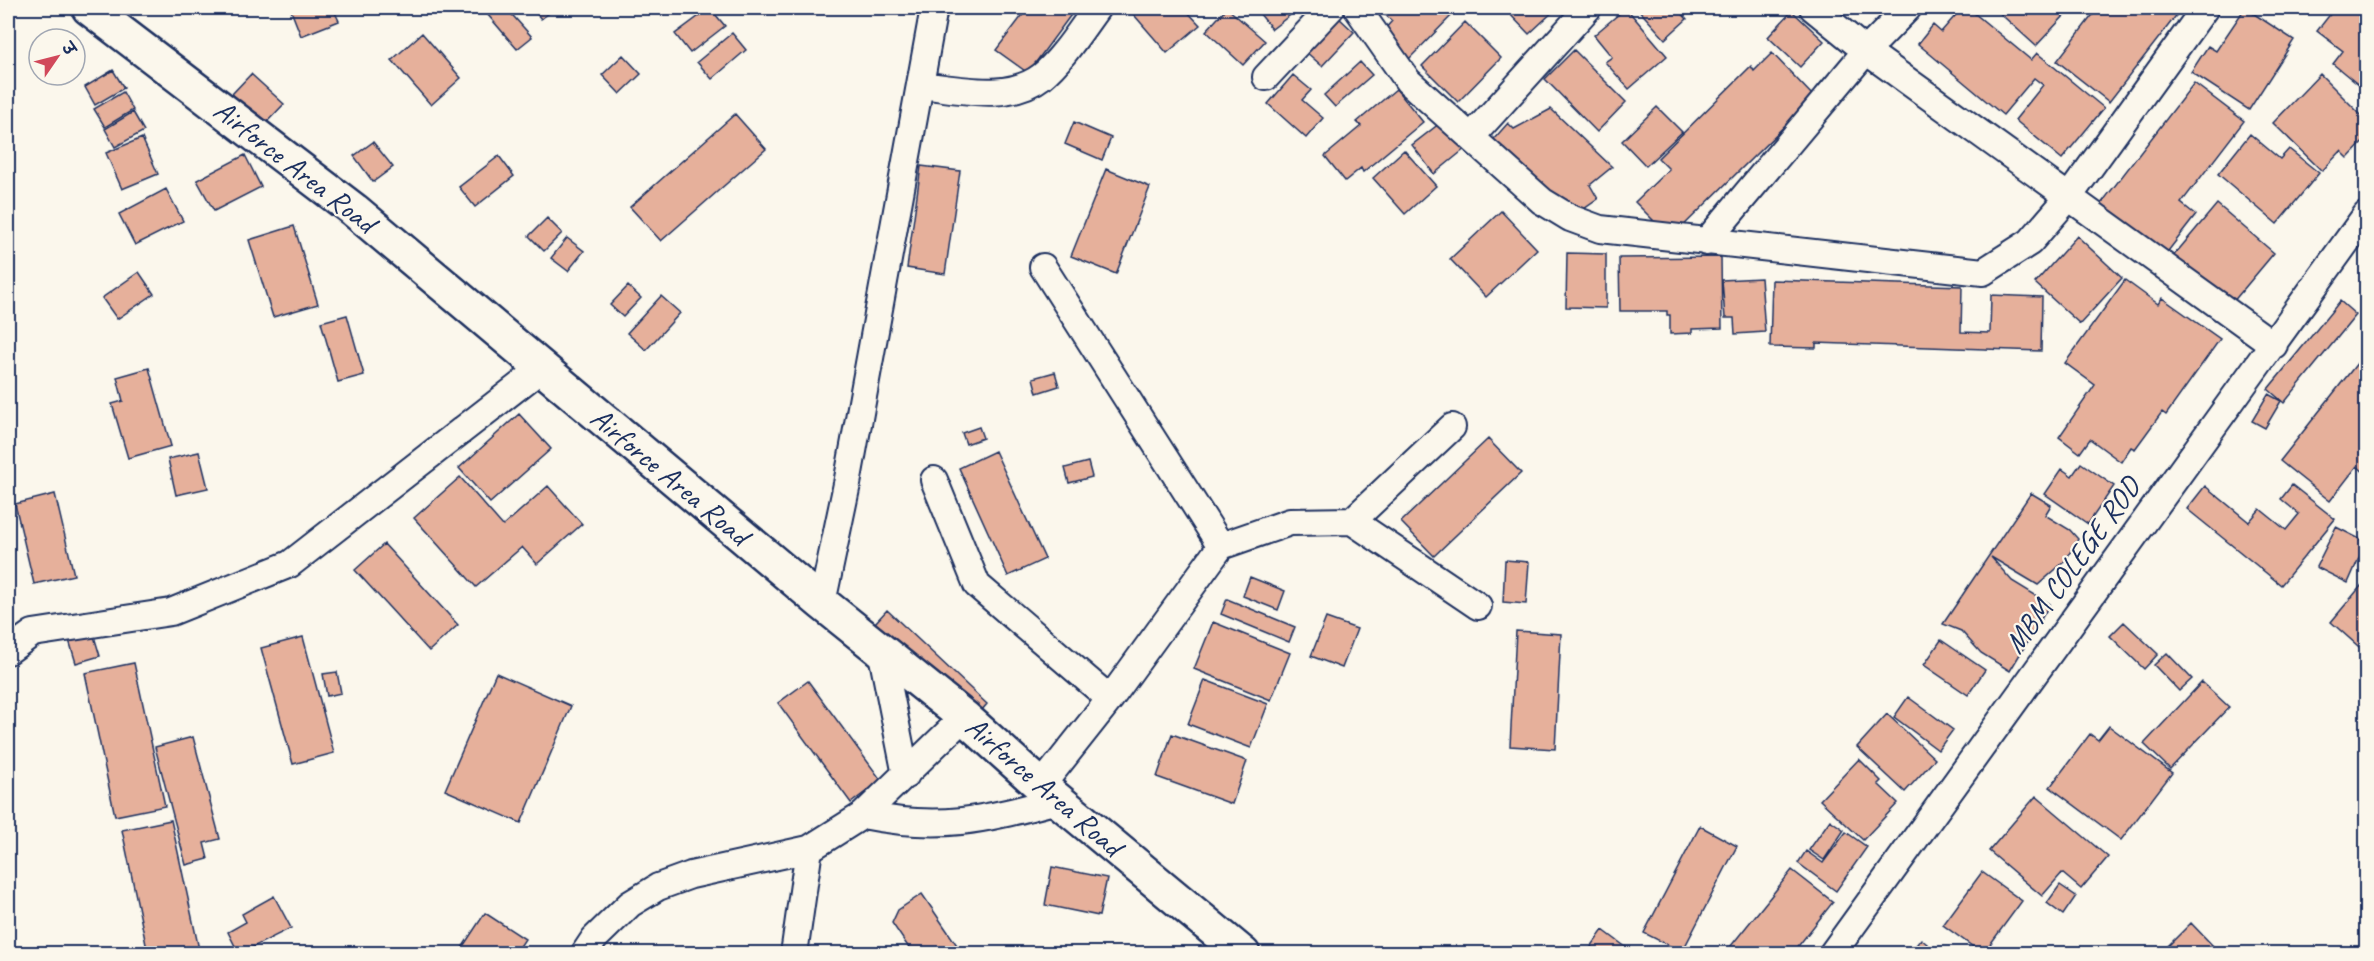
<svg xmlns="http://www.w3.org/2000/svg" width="2374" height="961" viewBox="0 0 2374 961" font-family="Caveat,'Playpen Sans Deva',sans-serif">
  <rect width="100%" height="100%" fill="#fbf7ec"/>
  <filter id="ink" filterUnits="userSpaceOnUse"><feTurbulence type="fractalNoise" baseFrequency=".0167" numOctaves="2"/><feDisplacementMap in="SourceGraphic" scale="12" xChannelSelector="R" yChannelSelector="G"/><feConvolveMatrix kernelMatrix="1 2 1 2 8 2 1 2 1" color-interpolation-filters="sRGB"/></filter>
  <g filter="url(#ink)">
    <path fill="#e6b09b" stroke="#1b2f5e" stroke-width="1.5" d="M290,8H333L339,21L301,36Z
      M497,8H506L532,37L517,49L488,15Z
      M532,8H556L541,19Z
      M710,8L725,26L690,53L675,34Z
      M1028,8H1076L1028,73L996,50Z
      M1128,8H1184L1200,25L1167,53Z
      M1227,8L1265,41L1243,65L1206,31Z
      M1255,8H1291L1294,12L1272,29Z
      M1378,8H1459L1407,61L1382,32L1392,21Z
      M1504,8H1557L1529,34Z
      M1626,8L1667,56L1629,89L1605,62L1612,57L1594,35Z
      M1637,8H1677L1687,19L1665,39Z
      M1962,8H1968L2031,60L2037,53L2104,108L2062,159L2015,120L2043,85L2034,78L2003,115L1918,44L1933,25L1941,32Z
      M1994,8H2055L2064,16L2036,46Z
      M2098,8H2182L2109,102L2057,61Z
      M2245,8L2294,40L2249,110L2191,72L2208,46L2216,51Z
      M2335,8H2355L2366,17V91L2333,64L2343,51L2317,31Z
      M1792,11L1824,41L1800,67L1768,37Z
      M1337,16L1354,32L1322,66L1305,51Z
      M1465,22L1501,58L1458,102L1422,66Z
      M422,33L461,78L431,105L392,60Z
      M732,33L746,50L712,79L697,62Z
      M1574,50L1626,102L1597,132L1545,79Z
      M1772,53L1814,97L1671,238L1635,202L1669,169L1658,158L1751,66L1754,71Z
      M623,55L641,74L620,94L602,75Z
      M1360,62L1372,75L1335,107L1324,95Z
      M113,70L124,88L95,105L85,87Z
      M251,74L284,104L265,124L232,94Z
      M2320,74L2366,120V139L2348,158L2341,151L2322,171L2273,123Z
      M1293,75L1311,90L1302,100L1323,118L1306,138L1268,104Z
      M2194,83L2244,121L2181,203L2196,215L2165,255L2100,205Z
      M1396,89L1423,122L1363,172L1361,168L1345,181L1325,156L1361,126L1357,122Z
      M123,92L133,110L105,127L94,109Z
      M1657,107L1682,132L1646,166L1622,141Z
      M1551,109L1612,167L1590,185L1598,199L1578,213L1531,183L1493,140L1508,123L1514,129Z
      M133,112L144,131L115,147L105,129Z
      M735,114L766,149L661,241L630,207Z
      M1444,120L1466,148L1434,174L1412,145Z
      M1074,122L1111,138L1102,160L1065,144Z
      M2250,134L2280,159L2289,149L2319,173L2277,224L2218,174Z
      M142,138L158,174L122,189L106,153Z
      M373,142L393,167L373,182L354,156Z
      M1404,150L1436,186L1405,214L1373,178Z
      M245,155L261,187L214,211L197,180Z
      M499,156L514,176L475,207L459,187Z
      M921,166L960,171L945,274L907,268Z
      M1106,169L1150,187L1116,274L1071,256Z
      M166,189L183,221L135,245L119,214Z
      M2217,204L2274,253L2227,309L2170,260Z
      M1501,211L1537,249L1486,297L1450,259Z
      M547,218L562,233L544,251L529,236Z
      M294,226L318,304L273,317L249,240Z
      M2077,236L2122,278L2080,324L2035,283Z
      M567,238L584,251L568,271L551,258Z
      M1567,253L1606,254V308L1566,307Z
      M1721,257L1722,328L1692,329V333L1670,334V315H1667V311H1620L1619,258Z
      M139,272L154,294L117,319L102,298Z
      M1761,278L1765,332L1735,334L1734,318H1725L1722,280Z
      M1772,280L1962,286L1961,332L1990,333L1991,295L2042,297L2041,351L1816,343V348L1770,347Z
      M2125,280L2158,304L2162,298L2220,339L2166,415L2162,412L2135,449L2131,447L2121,462L2090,439L2080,453L2059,437L2095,385L2065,363Z
      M628,286L641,298L623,317L610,305Z
      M661,296L680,313L646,350L627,333Z
      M2340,301L2356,315L2284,403L2268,389Z
      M347,315L364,375L338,382L321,322Z
      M2366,352V474L2357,466L2330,501L2280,461Z
      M149,368L171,446L128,458L112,404L123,401L117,377Z
      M1055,372L1059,386L1037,393L1033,378Z
      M2268,394L2281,401L2265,428L2252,421Z
      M519,414L551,449L490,503L459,468Z
      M979,427L983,438L966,444L962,433Z
      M1488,439L1521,473L1434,556L1401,522Z
      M995,451L1045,559L1008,576L959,468Z
      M199,452L208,488L176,495L168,459Z
      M1088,462L1092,477L1069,483L1065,468Z
      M2081,463L2114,486L2088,524L2045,494L2062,469L2072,476Z
      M460,477L503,526L548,486L582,524L537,564L522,547L476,587L414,518Z
      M2292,485L2335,519L2281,585L2187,509L2205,486L2249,522L2260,509L2286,530L2299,514L2281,499Z
      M2031,493L2051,505L2045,515L2070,530L2078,539L2065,561L2038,585L1991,557L2012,581L2050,604L2010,671L1981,653L1961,631L1943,624Z
      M55,494L74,575L34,584L15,504Z
      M2336,527L2366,542L2348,583L2316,567Z
      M384,544L458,625L429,651L355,570Z
      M1505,560L1529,562L1526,604L1503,602Z
      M1250,577L1285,591L1278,610L1243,596Z
      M2366,580V653L2331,622Z
      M1227,599L1295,627L1289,642L1221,614Z
      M887,610L987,704L976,717L875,623Z
      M1326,618L1357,629L1342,668L1311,656Z
      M1213,622L1290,653L1271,700L1194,669Z
      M2124,622L2158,654L2144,669L2110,636Z
      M1516,631L1561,634L1555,749L1510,746Z
      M93,633L100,656L76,663L69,640Z
      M303,637L334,753L293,764L261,648Z
      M1941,640L1985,670L1968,695L1924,665Z
      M2167,653L2192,679L2179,691L2154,665Z
      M134,663L165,806L115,816L85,673Z
      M337,672L341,693L327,696L323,674Z
      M496,673L571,706L521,823L445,790Z
      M1205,680L1268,704L1251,748L1188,724Z
      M808,681L881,780L851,803L778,703Z
      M2202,682L2229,707L2170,769L2144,744Z
      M1908,697L1953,730L1938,750L1894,717Z
      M1887,714L1935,759L1905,792L1857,747Z
      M2109,726L2172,773L2121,840L2050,787L2090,734L2098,740Z
      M1172,734L1247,761L1232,804L1157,777Z
      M193,737L220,839L204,843L208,859L186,865L155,747Z
      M1859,759L1881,781L1878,784L1898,803L1863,840L1820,800Z
      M2036,796L2108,857L2081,889L2062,873L2042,896L1989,851Z
      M171,820L200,954H148L122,830Z
      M1830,820L1844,830L1824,860L1809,850Z
      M1700,826L1737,846L1682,952L1644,933Z
      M1846,832L1867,847L1836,891L1798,863L1806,851L1823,863Z
      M1052,867L1107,878L1099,916L1045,905Z
      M1792,870L1833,902L1792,954H1729L1726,952Z
      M1982,872L2022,901L1983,954L1943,925Z
      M2060,885L2076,896L2063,915L2047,903Z
      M922,894L963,954H913L892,923L898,910Z
      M274,896L291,928L239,954L228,932L246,922L242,914Z
      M485,913L525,939L515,954H458Z
      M2191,923L2214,947L2207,954H2160Z
      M1603,930L1635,954H1586Z
      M1921,939L1939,954H1909Z"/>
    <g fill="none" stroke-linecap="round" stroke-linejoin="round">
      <defs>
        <path id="minor" d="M1357,8L1408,81L1542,201L1570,218L1600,229L1983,272L2030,242L2068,198L2205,8
          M1813,8L1866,51L2274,345
          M1266,77L1331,8
          M920,85C958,89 1009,102 1042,76C1062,60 1082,28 1097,8
          M1472,136L1588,8
          M1706,242L1866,51L1908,8
          M1043,267L1221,546
          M934,480L977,585L1110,699
          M1352,521L1452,427
          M822,603L847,484L934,8
          M881,649L906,775
          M8,651L33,633L171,612L290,564L542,368
          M1041,786L1110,699L1221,546L1290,522L1352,521L1478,606
          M863,815C942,831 982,820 1058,800
          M584,954L594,939L630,904L658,887L691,875L809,849L863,815L964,717
          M794,954L809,849
          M1832,954L2366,215"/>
        <path id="tertiary" d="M89,8L354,210L822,603L964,717L1041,786L1243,954"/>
      </defs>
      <use href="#minor" stroke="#1b2f5e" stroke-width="30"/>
      <use href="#tertiary" stroke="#1b2f5e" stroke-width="38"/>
      <use href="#minor" stroke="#fbf7ec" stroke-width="26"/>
      <use href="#tertiary" stroke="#fbf7ec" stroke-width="33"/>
    </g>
  </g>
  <g text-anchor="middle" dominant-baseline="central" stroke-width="4.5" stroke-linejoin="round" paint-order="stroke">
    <g font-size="30" fill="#1b2f5e" stroke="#fbf7ec">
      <text transform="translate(295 166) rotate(38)">Airforce Area Road</text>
      <text transform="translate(670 476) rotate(40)">Airforce Area Road</text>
      <text transform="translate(2072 565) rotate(-54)">MBM COLEGE ROD</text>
      <text transform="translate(1044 786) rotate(41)">Airforce Area Road</text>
    </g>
  </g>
  <rect width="2374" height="961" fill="none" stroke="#fbf7ec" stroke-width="30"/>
  <rect x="15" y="15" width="2344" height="931" fill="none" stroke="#1b2f5e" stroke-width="2" filter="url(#ink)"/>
  <g transform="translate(57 57) rotate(55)"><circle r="28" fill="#fbf7ec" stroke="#a1a7b3" stroke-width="1.5"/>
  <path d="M0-4.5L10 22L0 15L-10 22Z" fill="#d1495b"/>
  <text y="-9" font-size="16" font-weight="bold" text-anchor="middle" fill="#1b2f5e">उ</text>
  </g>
</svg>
